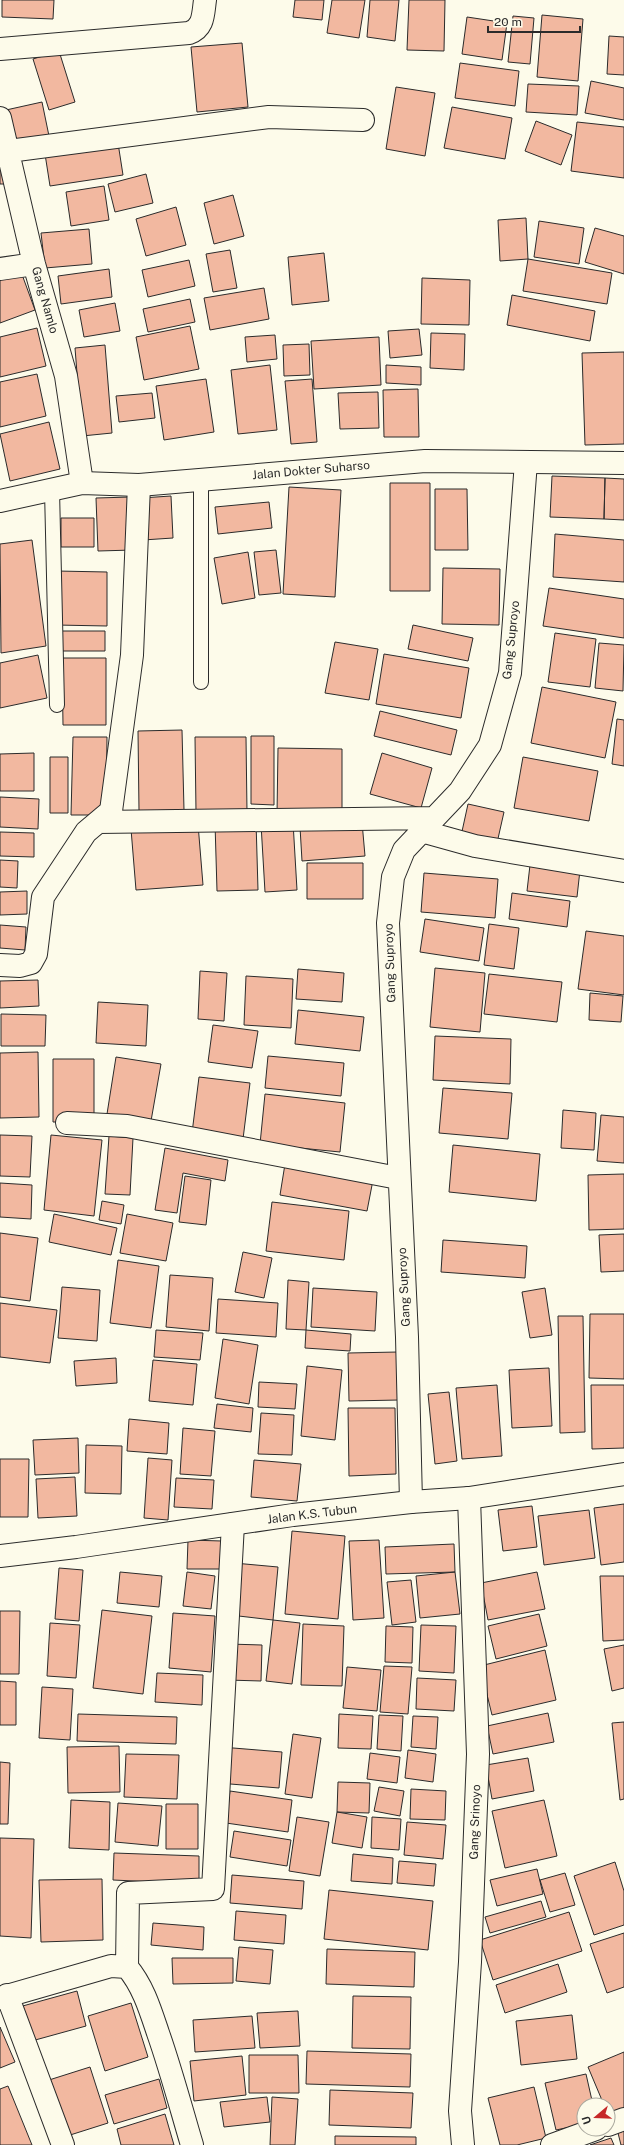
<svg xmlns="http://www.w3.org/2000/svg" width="624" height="2145" viewBox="0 0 624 2145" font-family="'Public Sans',sans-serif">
  <rect width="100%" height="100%" fill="#fdfbea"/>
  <path fill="#f2b8a0" stroke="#2b2b2b" d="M2,0H54L53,19L2,17Z
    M295,0H324L322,20L293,17Z
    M332,0H365L359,38L327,33Z
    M370,0H399L395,41L367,37Z
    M409,0H445L444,51L407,50Z
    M542,15L583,19L578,81L537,77Z
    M513,16L534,18L530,64L508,62Z
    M467,17L507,23L502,60L462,54Z
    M609,36L624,37V75L607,74Z
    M242,43L248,107L197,112L191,47Z
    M59,51L75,102L49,110L33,59Z
    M460,63L519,71L515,106L455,98Z
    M591,81L624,88V120L585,113Z
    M528,84L579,86L577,115L526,112Z
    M396,87L435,93L425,156L386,149Z
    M42,102L49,136L13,143L6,110Z
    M452,107L512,118L505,159L444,148Z
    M536,121L572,135L561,165L525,151Z
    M577,122L624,127V178L571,171Z
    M118,143L123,175L50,186L45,154Z
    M0,161L4,184H0Z
    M146,174L153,203L115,212L108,184Z
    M104,186L109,220L71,226L66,192Z
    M233,195L244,236L214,244L204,203Z
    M176,207L186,245L146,256L136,219Z
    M526,218L528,259L500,261L498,220Z
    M539,221L584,228L579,264L534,257Z
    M595,228L624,236V274L585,262Z
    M89,229L92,264L45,268L41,233Z
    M230,250L237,288L213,292L206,254Z
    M324,253L329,301L292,305L288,257Z
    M528,259L612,273L607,304L523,291Z
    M189,260L195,286L148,297L142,270Z
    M20,269L35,310L0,323V277Z
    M109,269L112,297L61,304L58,276Z
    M422,278L470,280L469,325L421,324Z
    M264,288L269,319L210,330L204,298Z
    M512,295L595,311L590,341L507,325Z
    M190,299L195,322L148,332L143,309Z
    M115,303L120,331L84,337L79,310Z
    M190,326L199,369L144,380L136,337Z
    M37,328L46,366L0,377V337Z
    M419,329L422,355L390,358L388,331Z
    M431,333L465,334L464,370L430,368Z
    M275,335L277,359L247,362L245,337Z
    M379,337L381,385L314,389L311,341Z
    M309,344L310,375L284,376L283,345Z
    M105,345L112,433L82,436L75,348Z
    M624,352V444L585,445L582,353Z
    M270,365L277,430L238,434L231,370Z
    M386,365L421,367V385L386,383Z
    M37,374L46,416L0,427V382Z
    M206,379L214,432L164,440L156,386Z
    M312,379L317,442L291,444L285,381Z
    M418,389L419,437H384L383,390Z
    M378,392L379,428L340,429L338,393Z
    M152,393L155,418L119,422L116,396Z
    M49,422L60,469L10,481L0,434Z
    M552,476L605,478L604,519L550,517Z
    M605,478L624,479V520L604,519Z
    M390,483H430V591H390Z
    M289,487L341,490L335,597L283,594Z
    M435,489H467L468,550H435Z
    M171,496L173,538L143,540L141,498Z
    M131,497L133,550L98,551L96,498Z
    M269,502L272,528L218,534L215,507Z
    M61,518H94V547H61Z
    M555,534L624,540V582L553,577Z
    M32,540L46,646L1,653L0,544Z
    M276,550L281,593L259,595L254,552Z
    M248,552L255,598L222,604L214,558Z
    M443,568L500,569L499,625L442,624Z
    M57,571L107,572V626L56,625Z
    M549,588L624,599V638L543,626Z
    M413,625L473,638L468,661L408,649Z
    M61,631H105V651H61Z
    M555,633L596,639L590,687L548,682Z
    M335,642L378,649L369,700L325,693Z
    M599,643L624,645L623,691L595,688Z
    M384,654L469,668L461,718L376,704Z
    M38,655L47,698L0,708V663Z
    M62,658H106V725H63Z
    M542,687L616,702L605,758L531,743Z
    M380,711L457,730L451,755L374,736Z
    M617,719L624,720V766L612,764Z
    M182,730L184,810L139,811L138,731Z
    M251,736H274V805L251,804Z
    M73,737H107L106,815H71Z
    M195,737H246L247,812H196Z
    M278,748L342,749V817L277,815Z
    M34,753V791H0V754Z
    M382,753L432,768L421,808L370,794Z
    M50,757H68V813H50Z
    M523,757L598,771L589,821L514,808Z
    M0,797L39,799L38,829L0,827Z
    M468,804L504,812L497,843L461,836Z
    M256,821L258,890L217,891L215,823Z
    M293,822L297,890L265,892L261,824Z
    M362,822L365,856L302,861L300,827Z
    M198,824L203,885L136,890L131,829Z
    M0,832L34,833V857L0,856Z
    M0,860L18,861L17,888L0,887Z
    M307,863H363V899H307Z
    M530,865L580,870L577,897L527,891Z
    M424,873L498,879L495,918L421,912Z
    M27,891V914L0,915V892Z
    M512,893L570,901L567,927L509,919Z
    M425,919L484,928L479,961L420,952Z
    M489,924L519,928L514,969L484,965Z
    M0,925L26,927L25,950L0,948Z
    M586,931L624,936V995L578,989Z
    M435,968L485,973L480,1032L430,1027Z
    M298,969L344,973L342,1002L296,999Z
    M200,971L227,973L224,1021L198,1019Z
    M489,974L562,982L557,1022L484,1014Z
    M246,976L293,979L291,1028L244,1025Z
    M38,980L39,1006L0,1008V981Z
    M590,993L623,996L621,1022L589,1020Z
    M98,1002L148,1005L146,1046L96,1043Z
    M298,1010L364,1017L360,1051L295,1044Z
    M1,1014L46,1015L45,1046H1Z
    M213,1025L258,1031L252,1068L208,1062Z
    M435,1036L511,1039L510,1084L433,1080Z
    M38,1052L39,1117L0,1118V1053Z
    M268,1056L344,1063L341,1096L265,1088Z
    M116,1057L161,1064L151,1121L107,1114Z
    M53,1059H94V1122H53Z
    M199,1077L250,1083L243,1139L192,1133Z
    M443,1088L512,1093L508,1139L439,1133Z
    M265,1094L345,1103L340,1152L260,1144Z
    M563,1110L596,1113L594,1150L561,1148Z
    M601,1115L624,1117V1163L597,1161Z
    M0,1135L32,1136L30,1177L0,1176Z
    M51,1135L102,1140L94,1216L44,1210Z
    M109,1136L133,1138L130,1195L105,1194Z
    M453,1145L540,1154L536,1201L449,1192Z
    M165,1148L228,1160L225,1181L183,1173L177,1213L155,1210Z
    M285,1164L373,1180L367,1211L280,1195Z
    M624,1174V1229L589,1230L588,1175Z
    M185,1176L211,1180L206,1225L179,1222Z
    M0,1183L32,1185L31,1219L0,1217Z
    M102,1201L124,1205L121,1224L99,1220Z
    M272,1202L349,1211L344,1260L266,1251Z
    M54,1214L117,1228L111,1255L49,1242Z
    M127,1214L173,1223L166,1261L120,1253Z
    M0,1233L38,1238L30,1301L0,1297Z
    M624,1234V1271L601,1272L599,1235Z
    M443,1240L527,1246L525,1278L441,1272Z
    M243,1252L272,1258L264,1298L235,1292Z
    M118,1260L159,1266L151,1328L110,1323Z
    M170,1275L213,1278L209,1331L166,1327Z
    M288,1280L309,1282L306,1330L286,1329Z
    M62,1287L100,1290L97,1341L58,1338Z
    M313,1288L377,1292L375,1331L311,1327Z
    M545,1288L552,1335L530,1338L522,1292Z
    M218,1299L278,1303L276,1337L216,1333Z
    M0,1303L57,1310L50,1363L0,1357Z
    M590,1314H624V1379L589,1378Z
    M558,1316H583L585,1432L560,1433Z
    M156,1330L203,1333L200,1360L154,1357Z
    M306,1330L351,1334L350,1351L305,1348Z
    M223,1339L258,1345L249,1404L215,1398Z
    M398,1352L399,1400L349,1401L348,1353Z
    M116,1358L117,1383L76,1386L74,1361Z
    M153,1360L197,1364L193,1405L149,1401Z
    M307,1366L342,1370L335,1440L301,1436Z
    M549,1368L552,1426L512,1428L509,1370Z
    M259,1382L297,1384L295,1409L258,1407Z
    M497,1385L502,1456L462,1459L456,1388Z
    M591,1385H624V1448L592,1449Z
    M449,1392L457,1461L435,1464L428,1394Z
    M217,1404L253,1408L251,1432L214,1428Z
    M348,1408H395L396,1474L349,1476Z
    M261,1413L294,1415L292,1455L258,1454Z
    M129,1419L169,1423L167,1454L127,1451Z
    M183,1428L215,1431L211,1476L180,1474Z
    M78,1438L79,1473L35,1475L33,1440Z
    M86,1445L122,1446L121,1494L85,1493Z
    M148,1458L172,1460L168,1520L144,1518Z
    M0,1459H29L28,1517H0Z
    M254,1460L301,1464L297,1501L251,1497Z
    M75,1477L77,1516L38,1518L36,1479Z
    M176,1478L214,1480L212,1509L174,1507Z
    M624,1504V1562L601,1565L594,1508Z
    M532,1506L537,1547L503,1551L498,1510Z
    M589,1510L595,1558L544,1565L538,1516Z
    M292,1531L345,1536L338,1619L285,1614Z
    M188,1540L222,1541V1569H187Z
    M379,1540L384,1618L353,1620L349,1541Z
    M454,1544L455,1572L386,1574L385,1547Z
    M234,1563L278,1567L273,1620L230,1615Z
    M59,1568L83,1570L79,1621L55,1619Z
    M120,1572L162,1576L159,1607L117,1603Z
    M187,1572L215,1576L211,1609L183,1606Z
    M455,1572L460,1614L420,1618L416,1576Z
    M537,1572L545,1609L488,1620L481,1583Z
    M600,1576H624V1640L603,1641Z
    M411,1580L416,1622L392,1625L387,1582Z
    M102,1610L152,1616L143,1694L93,1688Z
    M0,1611H20L19,1674H0Z
    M173,1613L215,1616L211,1672L169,1668Z
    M539,1614L547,1646L496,1659L488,1626Z
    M273,1620L300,1623L292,1684L266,1681Z
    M50,1623L80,1625L76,1678L47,1676Z
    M303,1624L344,1626L342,1686L301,1685Z
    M421,1625L456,1626L454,1673L419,1671Z
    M386,1626L413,1627L412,1663L385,1662Z
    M228,1644L262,1645L261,1681L227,1680Z
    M624,1645V1688L612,1691L604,1649Z
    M545,1650L556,1700L492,1715L480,1666Z
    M384,1666L412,1667L408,1714L380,1712Z
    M347,1667L381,1670L377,1711L343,1708Z
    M157,1673L203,1675L202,1705L155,1702Z
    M417,1678L456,1680L454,1711L416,1709Z
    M0,1681L16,1682V1725H0Z
    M42,1687L73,1689L70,1740L39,1738Z
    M548,1713L554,1742L493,1754L487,1726Z
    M78,1714L177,1717L176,1744L77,1741Z
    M339,1714L373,1716L371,1749L338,1748Z
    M379,1715L403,1716L401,1751L377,1749Z
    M413,1716L438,1717L436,1749L411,1747Z
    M624,1722V1799L620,1800L612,1723Z
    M293,1734L321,1738L312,1798L285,1794Z
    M119,1746L120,1792L68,1793L67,1747Z
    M221,1747L282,1752L279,1788L218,1783Z
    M408,1750L436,1754L433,1782L405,1778Z
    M370,1753L400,1757L397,1783L367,1779Z
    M126,1754L179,1755L177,1799L124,1797Z
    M528,1758L534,1791L492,1799L486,1765Z
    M0,1762L10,1763L8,1824H0Z
    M338,1782L370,1783L369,1813L337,1812Z
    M379,1787L404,1791L400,1816L374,1811Z
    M411,1789L446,1791L445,1820L410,1819Z
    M230,1791L292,1800L288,1832L226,1823Z
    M71,1800L110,1802L109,1850L69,1848Z
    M544,1800L557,1856L505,1868L492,1811Z
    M118,1803L162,1806L158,1846L115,1842Z
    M166,1804H198V1849H166Z
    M337,1812L367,1817L362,1848L332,1843Z
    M297,1817L329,1822L320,1876L289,1871Z
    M372,1817L401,1819L399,1850L371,1848Z
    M407,1822L446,1825L443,1859L404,1855Z
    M234,1831L291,1840L287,1866L230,1857Z
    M0,1838L34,1839L31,1938L0,1936Z
    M114,1853L199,1856V1884L113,1880Z
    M353,1854L393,1858L392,1884L351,1881Z
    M399,1861L436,1864L434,1886L397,1883Z
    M615,1862L624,1891V1925L594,1935L574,1876Z
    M537,1869L543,1894L497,1906L490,1880Z
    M565,1873L575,1905L550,1912L540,1880Z
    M232,1875L304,1881L302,1909L230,1903Z
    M102,1879L103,1940L41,1942L39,1880Z
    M329,1890L433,1901L428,1950L324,1939Z
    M541,1901L546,1917L490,1933L485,1917Z
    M236,1911L286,1915L284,1944L234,1940Z
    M569,1912L582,1951L493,1980L480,1940Z
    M153,1923L204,1927L203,1950L151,1945Z
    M624,1933V1987L607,1993L590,1944Z
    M239,1947L273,1950L270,1984L236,1981Z
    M327,1949L415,1952L414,1987L326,1984Z
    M172,1958H233V1983L173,1984Z
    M558,1964L567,1992L505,2013L496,1985Z
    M77,1991L86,2026L28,2042L19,2007Z
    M353,1996L411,1997L410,2049L352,2048Z
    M131,2003L148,2057L105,2071L88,2016Z
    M298,2011L300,2046L260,2048L257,2013Z
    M572,2015L577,2059L521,2065L516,2021Z
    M252,2016L255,2048L195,2052L193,2020Z
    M0,2027L15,2062L0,2068Z
    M307,2051L411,2054L410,2087L306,2084Z
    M624,2052V2109L608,2115V2105H604L588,2067Z
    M249,2055H298L299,2093H249Z
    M242,2056L246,2095L194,2101L190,2061Z
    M90,2067L108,2123L67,2136L49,2080Z
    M586,2074L593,2105H584V2124L556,2130L545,2083Z
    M159,2079L167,2108L114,2124L105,2095Z
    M8,2086L32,2145H0V2089Z
    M534,2087L546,2138L517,2145H500L488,2098Z
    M330,2090L413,2093L411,2128L329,2125Z
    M267,2097L270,2122L224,2127L220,2102Z
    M272,2097L298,2099L295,2145H270Z
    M165,2114L174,2145H121L117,2129Z
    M624,2131V2145H621L618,2133Z
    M335,2136L416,2137V2145H335Z
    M611,2138L614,2145H590Z"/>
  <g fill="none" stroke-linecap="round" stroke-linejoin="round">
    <defs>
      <path id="service" d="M201,479V682
        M52,490L57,705"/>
      <path id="minor" d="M0,49L189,33C204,28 203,14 205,0
        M0,118L34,264L66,376L82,483
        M9,151L269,117L363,120
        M0,269L34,264
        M98,822L434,818
        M421,831L475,846L624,871
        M0,965L20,966L31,963L36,954L43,897L86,832L111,811L132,655L139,485
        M67,1123L127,1126L398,1178
        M411,1502L407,1337L388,923L393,877L404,850L460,791L490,745L510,673L526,462
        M127,1967L128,1893L213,1889L233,1524
        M7,1995L63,2145
        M0,1998L111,1966L127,1967C143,1986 150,2009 158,2033C171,2070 181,2108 192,2145
        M608,2125L624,2119
        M463,2145L460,2111L470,1962L478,1754L469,1498
        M552,2145L596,2129"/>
      <path id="tertiary" d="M0,501L82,483L139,485L425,461L624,463
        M0,1556L76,1547L293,1515L411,1502L469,1498L624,1474"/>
    </defs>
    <use href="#service" stroke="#2b2b2b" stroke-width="16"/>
    <use href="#minor" stroke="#2b2b2b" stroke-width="24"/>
    <use href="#tertiary" stroke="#2b2b2b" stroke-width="24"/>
    <use href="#service" stroke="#fdfbea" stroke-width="14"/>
    <use href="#minor" stroke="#fdfbea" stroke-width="22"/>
    <use href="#tertiary" stroke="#fdfbea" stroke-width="22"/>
  </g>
  <g text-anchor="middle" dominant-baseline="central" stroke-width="3" stroke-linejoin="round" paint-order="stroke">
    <g font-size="12" fill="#2b2b2b" stroke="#fdfbea">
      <text transform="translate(45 300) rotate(74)">Gang Namlo</text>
      <text transform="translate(311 470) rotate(-5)">Jalan Dokter Suharso</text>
      <text transform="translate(511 640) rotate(-84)">Gang Suproyo</text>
      <text transform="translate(390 963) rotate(-92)">Gang Suproyo</text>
      <text transform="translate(404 1287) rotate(-93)">Gang Suproyo</text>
      <text transform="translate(312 1514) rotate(-7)">Jalan K.S. Tubun</text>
      <text transform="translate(475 1822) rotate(-88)">Gang Srinoyo</text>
    </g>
  </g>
  <g transform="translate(596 2117) rotate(251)"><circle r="19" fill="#fdfbea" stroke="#a9a89e"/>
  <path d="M0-3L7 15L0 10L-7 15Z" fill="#c62828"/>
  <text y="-6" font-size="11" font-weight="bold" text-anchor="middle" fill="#2b2b2b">U</text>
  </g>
  <path d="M488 26v6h92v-6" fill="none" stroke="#2b2b2b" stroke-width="2"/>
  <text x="494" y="26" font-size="12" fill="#2b2b2b" stroke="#fdfbea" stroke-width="3" paint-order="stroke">20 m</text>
</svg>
